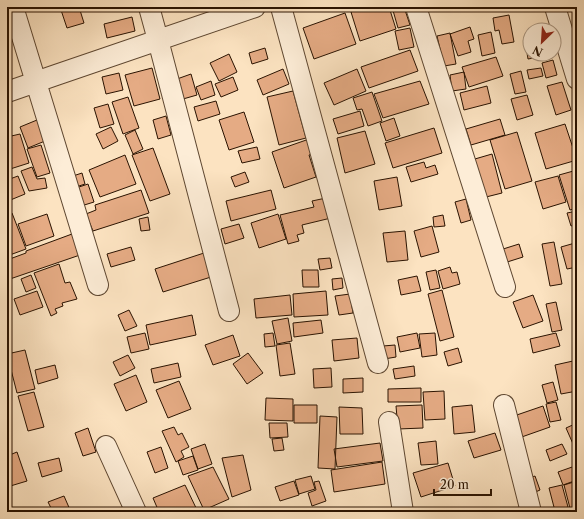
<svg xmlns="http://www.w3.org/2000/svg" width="584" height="519" viewBox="0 0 584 519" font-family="'Libre Caslon Text',serif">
  <rect width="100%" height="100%" fill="#fce3c1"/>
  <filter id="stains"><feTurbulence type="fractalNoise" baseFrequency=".005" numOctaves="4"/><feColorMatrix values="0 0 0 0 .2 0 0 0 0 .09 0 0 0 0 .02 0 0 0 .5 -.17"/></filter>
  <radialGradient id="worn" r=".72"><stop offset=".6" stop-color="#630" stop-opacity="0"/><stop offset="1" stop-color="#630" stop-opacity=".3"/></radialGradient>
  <path fill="#e5ab84" stroke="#2a1301" d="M60,7H79L84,23L67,28Z
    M366,7H389L396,29L360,41L351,12Z
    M392,7H404L410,25L398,28Z
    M345,13L356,44L314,59L303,28Z
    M509,15L514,42L502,44L499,30L495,31L493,18Z
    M132,17L135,31L107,38L104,24Z
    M470,27L474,39L468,41L471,52L458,56L450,34Z
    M410,28L414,47L399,50L395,31Z
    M491,32L495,53L482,56L478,35Z
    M450,33L456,64L444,66L437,36Z
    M530,46V54H538L539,57L528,59L526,47Z
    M265,48L268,59L252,64L249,53Z
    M410,50L418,71L369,88L361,67Z
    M229,54L237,72L219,81L210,63Z
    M496,57L503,76L469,87L462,67Z
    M553,60L557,75L546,78L542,63Z
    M152,68L160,99L134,106L125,75Z
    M541,68L543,76L529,79L527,70Z
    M283,69L289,84L263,95L257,80Z
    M357,69L366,91L334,105L324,83Z
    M521,71L526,92L515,94L510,74Z
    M464,72L466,89L452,91L450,75Z
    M119,73L123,90L106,94L102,77Z
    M191,74L197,95L183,99L177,79Z
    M233,77L238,90L221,97L215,84Z
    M211,81L215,95L201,100L196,87Z
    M420,81L429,104L383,118L374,94Z
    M562,82L571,110L556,115L547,86Z
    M487,86L491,103L464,110L460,93Z
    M293,91L306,138L279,145L267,97Z
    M372,92L382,121L368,126L362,109L357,110L353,98Z
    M527,95L533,115L517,120L511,99Z
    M128,97L139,128L123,134L112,102Z
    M216,101L220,114L198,121L194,107Z
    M108,104L114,124L100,128L94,108Z
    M360,111L364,126L338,134L333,119Z
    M244,112L254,142L229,150L219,120Z
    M166,116L171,135L158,139L153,120Z
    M394,118L400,136L386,141L380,123Z
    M500,119L505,135L471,145L466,129Z
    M37,120L45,141L28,148L20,127Z
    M565,124L577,160L546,169L535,133Z
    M111,127L118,141L103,149L96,134Z
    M434,128L442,153L393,168L385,143Z
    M135,130L143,149L133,154L125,135Z
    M365,131L375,164L345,173L337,138Z
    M517,132L532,181L505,189L490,140Z
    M20,134L29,163L7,170V137Z
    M312,138L317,152L309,155L316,177L284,188L272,152Z
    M41,145L50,173L37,177L27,149Z
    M257,147L260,159L242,163L238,151Z
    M153,148L170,194L150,201L132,155Z
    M492,154L502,193L478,199L468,161Z
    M125,155L136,184L100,197L89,170Z
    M424,162L426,168L435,165L438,174L411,182L406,167Z
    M32,167L37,179L45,178L47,188L29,191L21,171Z
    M577,170V208L570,210L559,175Z
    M245,172L249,182L235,187L231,177Z
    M82,173L85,184L76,187L73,176Z
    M18,176L25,194L8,201L7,199V180Z
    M558,176L566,202L543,209L535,182Z
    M397,177L402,206L379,210L374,181Z
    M88,184L94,202L81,206L76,188Z
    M141,190L149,213L93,231L86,214L96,210L95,205Z
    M271,190L276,209L231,221L226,201Z
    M326,198L331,218L302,225L304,233L297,235L299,241L288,244L280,215L314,207L312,201Z
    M466,199L471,220L461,223L455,202Z
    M577,211V224L571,226L567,213Z
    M12,213L26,249L7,256V215Z
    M47,214L54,236L26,246L18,224Z
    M278,214L286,239L259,248L251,223Z
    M443,215L445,226L434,227L433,217Z
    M148,217L150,230L141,231L139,219Z
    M239,224L244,238L225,244L221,229Z
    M432,226L439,252L421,257L414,231Z
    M405,231L408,260L387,262L383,233Z
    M72,234L80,255L7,280V260L26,253V251Z
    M554,242L562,284L550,286L542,244Z
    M575,243L577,251V267L567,269L561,247Z
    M519,244L523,257L504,263L500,250Z
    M131,247L135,260L111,267L107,254Z
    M204,253L211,277L163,292L155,269Z
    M330,258L332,268L320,270L318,259Z
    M59,264L65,283L70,282L77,299L62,303L63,306L55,309L57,313L51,316L34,273Z
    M450,267L452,273L457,272L460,284L443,289L438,271Z
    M302,270H318L319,287H303Z
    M436,270L440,288L430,290L426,272Z
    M31,275L36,288L26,292L21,279Z
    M417,276L421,291L401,295L398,280Z
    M342,278L343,288L333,290L332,279Z
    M442,290L454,337L440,341L428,294Z
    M37,291L43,307L20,315L14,299Z
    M326,291L328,315L294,317L293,294Z
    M350,294L353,313L339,315L335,296Z
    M290,295L292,315L256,318L254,299Z
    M533,295L543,321L523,328L513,302Z
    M556,302L562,330L552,332L546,304Z
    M129,310L137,326L125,331L118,315Z
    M192,315L196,335L150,345L146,325Z
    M288,318L292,341L277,344L272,321Z
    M321,320L323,333L294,337L293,323Z
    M145,333L149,349L131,353L127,337Z
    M273,333L275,346L265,347L264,334Z
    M417,333L420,348L400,352L397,337Z
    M435,333L437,355L422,357L419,334Z
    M556,333L560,346L533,353L530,339Z
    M233,335L240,356L213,365L205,345Z
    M357,338L359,358L334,361L332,340Z
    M290,343L295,374L280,376L276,345Z
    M395,345L396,357L384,359L383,346Z
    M458,348L462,362L448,366L444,352Z
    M25,350L35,389L17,393L7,354Z
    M248,353L263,373L247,384L233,364Z
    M128,355L135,368L120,376L113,362Z
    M573,361L577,379V391L561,394L555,365Z
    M178,363L181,377L154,383L151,369Z
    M55,365L58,378L38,384L35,370Z
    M414,366L415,376L395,379L393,369Z
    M331,368L332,387L314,388L313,369Z
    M136,375L147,402L126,411L114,384Z
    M363,378V392L343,393V379Z
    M179,381L191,409L168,418L156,390Z
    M553,382L558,400L547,403L542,385Z
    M421,388V402H388V389Z
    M444,391L445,419L425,420L423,392Z
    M34,392L44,427L28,431L18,396Z
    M266,398L293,399V421L265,420Z
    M556,402L561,420L550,422L546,404Z
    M294,405H317V423H294Z
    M422,405L423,428L398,429L396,406Z
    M472,405L475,432L454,434L452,407Z
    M543,406L550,427L516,439L508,418Z
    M339,407L362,408L363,434H340Z
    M320,416L337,417L335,469L318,468Z
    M269,423H287L288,437L270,438Z
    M577,423V453L566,428Z
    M174,427L178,435L182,433L189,447L181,451L184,457L176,462L162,431Z
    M88,428L96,452L83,456L75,433Z
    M495,433L501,450L474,458L468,441Z
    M282,438L284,450L274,451L272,439Z
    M436,441L438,464L421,465L418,443Z
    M380,443L383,461L337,467L334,449Z
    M205,444L212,464L198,469L191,449Z
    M562,444L567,454L550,461L546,450Z
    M161,447L168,468L155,473L147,452Z
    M17,452L27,481L7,487V456Z
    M243,455L251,490L232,497L222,458Z
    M193,456L198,470L183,475L178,461Z
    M59,458L62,471L42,477L38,463Z
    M382,462L385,484L334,492L331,470Z
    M448,463L455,486L421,497L413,473Z
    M575,466L577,471V480L563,485L558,472Z
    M213,467L229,499L204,510L188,476Z
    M311,476L315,489L299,494L295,480Z
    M535,476L540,490L531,494L525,480Z
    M294,481L299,495L280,501L275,487Z
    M319,481L326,501L312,506L308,493L316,490L314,482Z
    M577,481V512H571L564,485Z
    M185,485L198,512H159L153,498Z
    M562,485L568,507L555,511L549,488Z
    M64,496L71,512H53L48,502Z"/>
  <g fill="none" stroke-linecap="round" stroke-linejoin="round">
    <defs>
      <path id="minor" d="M13,7L98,285
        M149,7L158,40L229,311
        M281,7L378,363
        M416,7L505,287
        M555,7L577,79
        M7,92L56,75L255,7
        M504,405L531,512
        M389,422L403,512
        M106,446L136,512"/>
    </defs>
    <use href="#minor" stroke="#5e4731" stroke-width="22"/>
    <use href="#minor" stroke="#fdedd7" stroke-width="20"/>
  </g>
  <rect width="584" height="519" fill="none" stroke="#fce3c1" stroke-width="24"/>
  <rect x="8" y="8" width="568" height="503" fill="none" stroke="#2a1301" stroke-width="2"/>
  <rect x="12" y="12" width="560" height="495" fill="none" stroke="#2a1301"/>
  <g transform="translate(542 42) rotate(205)"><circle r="19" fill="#fdedd7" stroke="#a99681"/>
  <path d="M0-3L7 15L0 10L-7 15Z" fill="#8f2418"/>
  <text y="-6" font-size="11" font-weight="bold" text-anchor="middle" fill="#2a1301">N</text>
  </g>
  <path d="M434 489v6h57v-6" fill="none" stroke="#2a1301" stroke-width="2"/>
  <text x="440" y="489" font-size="12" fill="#2a1301" stroke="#fdedd7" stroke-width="3" paint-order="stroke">20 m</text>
  <rect width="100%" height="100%" filter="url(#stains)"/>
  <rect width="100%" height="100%" fill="url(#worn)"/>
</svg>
